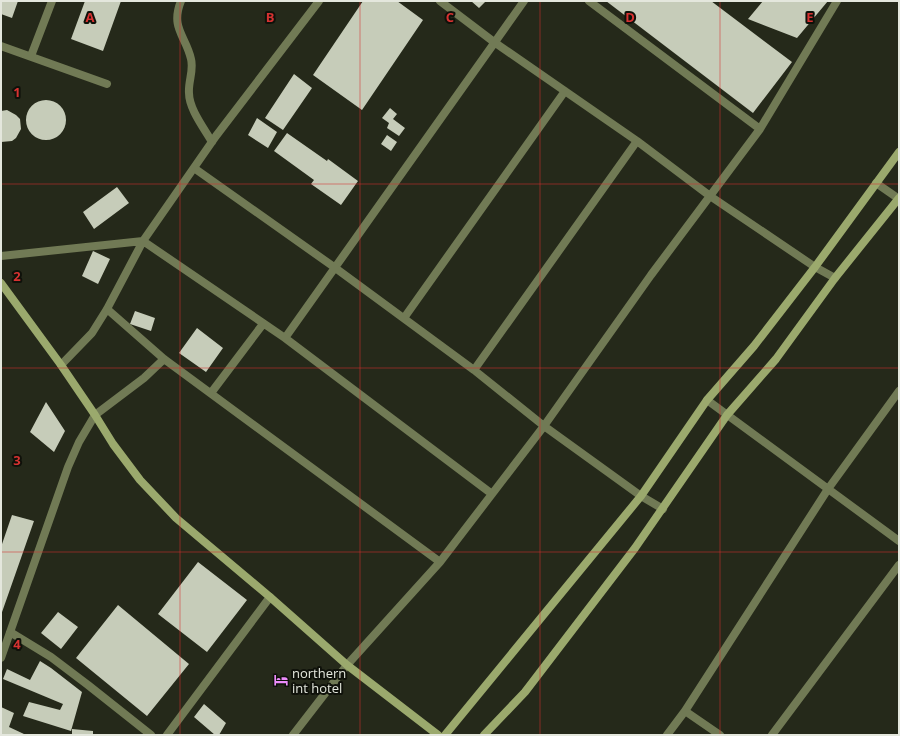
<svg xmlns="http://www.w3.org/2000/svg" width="900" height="736" viewBox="0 0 900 736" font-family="'Open Sans',sans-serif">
  <rect width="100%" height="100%" fill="#25291a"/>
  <path fill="#c6ccb9" d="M1,1H18L12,18L1,14Z
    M85,1H121L103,51L71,39Z
    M363,1H397L423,20L362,110L313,75Z
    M471,1H486L479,8Z
    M606,1H711L792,62L753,113Z
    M763,1H828L797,38L748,19Z
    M294,74L312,88L283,130L265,118Z
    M26 120a20 20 0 1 1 40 0a20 20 0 1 1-40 0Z
    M390,108L397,114L393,119L405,128L399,136L387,128L389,123L382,118Z
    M7,110L16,115L20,119L21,129L16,138L12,141L1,142V111Z
    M257,118L277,132L268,148L248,135Z
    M287,133L327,161L328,159L358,181L341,205L311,184L314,180L274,151Z
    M387,135L397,142L391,151L381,144Z
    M117,187L129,203L94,229L83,212Z
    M93,251L110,259L98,284L82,276Z
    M135,311L155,318L151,331L130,324Z
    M197,328L223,348L206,372L179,353Z
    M46,402L65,431L54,452L30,432Z
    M12,515L34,521L1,615V547Z
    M198,562L247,600L207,652L158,614Z
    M118,605L189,664L147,716L76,658Z
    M58,612L78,627L61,649L41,633Z
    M40,661L51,668L82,692L71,731L23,716L29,702L60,710L63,704L3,679L7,669L30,680Z
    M204,704L226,723L219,735H215L194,717Z
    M1,707L14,713L9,727L24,734V735H1Z
    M72,729L93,731V735H72Z"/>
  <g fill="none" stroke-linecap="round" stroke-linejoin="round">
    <path stroke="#717a55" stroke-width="8" d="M181,1C170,28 186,36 191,59C194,70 188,82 189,93C189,109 204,128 212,142
      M440,1L494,42L637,141L710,196L815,267L835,278
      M589,1L760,129
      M1,46L107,84
      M31,56L52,1
      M194,168L334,267L474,370L544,426L641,496L663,509
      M876,183L899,199
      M1,256L143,241L285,338L492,494
      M107,309L164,359L440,562
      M404,318L565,91
      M285,338L524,1
      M61,365L92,333L107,309L143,241L216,136L319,1
      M474,370L637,141
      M211,393L263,324
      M707,400L899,541
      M10,632L51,657L88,685L151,735
      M1,658L68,467L79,442L95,415L144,378L164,359
      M685,711L720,735
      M167,735L270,597
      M293,735L347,665L440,562L544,426L651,275L760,129L837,1
      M667,735L685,711L828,489L899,391
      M772,735L899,565"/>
    <path stroke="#9ba96d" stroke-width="8" d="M1,283L61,365L95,415L113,444L140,480L176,518L270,597L347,665L438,735
      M445,735L641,496L707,400L754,346L815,267L899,152
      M484,735L525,692L635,548L727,415L776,359L835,278L899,198"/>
  </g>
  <path fill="none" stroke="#d73231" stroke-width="1" stroke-opacity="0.55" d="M180,1V735M360,1V735M540,1V735M720,1V735M1,184H899M1,368H899M1,552H899"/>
  <defs>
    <symbol id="hotel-bare" viewBox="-9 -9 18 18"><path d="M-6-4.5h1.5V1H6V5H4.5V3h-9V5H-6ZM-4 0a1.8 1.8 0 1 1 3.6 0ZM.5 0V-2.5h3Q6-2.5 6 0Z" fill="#ec8cfa" stroke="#0f110a" stroke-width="2.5" paint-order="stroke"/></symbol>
  </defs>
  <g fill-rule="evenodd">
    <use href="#hotel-bare" x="271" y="670" width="20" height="20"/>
  </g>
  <g text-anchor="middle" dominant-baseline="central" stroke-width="4" stroke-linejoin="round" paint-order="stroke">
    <g font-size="13" fill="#e4e7dd" stroke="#0f110a" text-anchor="start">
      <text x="292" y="673">northern<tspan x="292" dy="15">int hotel</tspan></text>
    </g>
  </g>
  <g font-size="13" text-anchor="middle" font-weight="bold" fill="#d73231" stroke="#0f110a" stroke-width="4" stroke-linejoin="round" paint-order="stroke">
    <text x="90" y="22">A</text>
    <text x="270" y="22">B</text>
    <text x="450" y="22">C</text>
    <text x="630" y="22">D</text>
    <text x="810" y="22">E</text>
    <text x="17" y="97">1</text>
    <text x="17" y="281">2</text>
    <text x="17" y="465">3</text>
    <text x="17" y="649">4</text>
  </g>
  <rect width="900" height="736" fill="none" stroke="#e4e7dd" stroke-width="4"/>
</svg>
